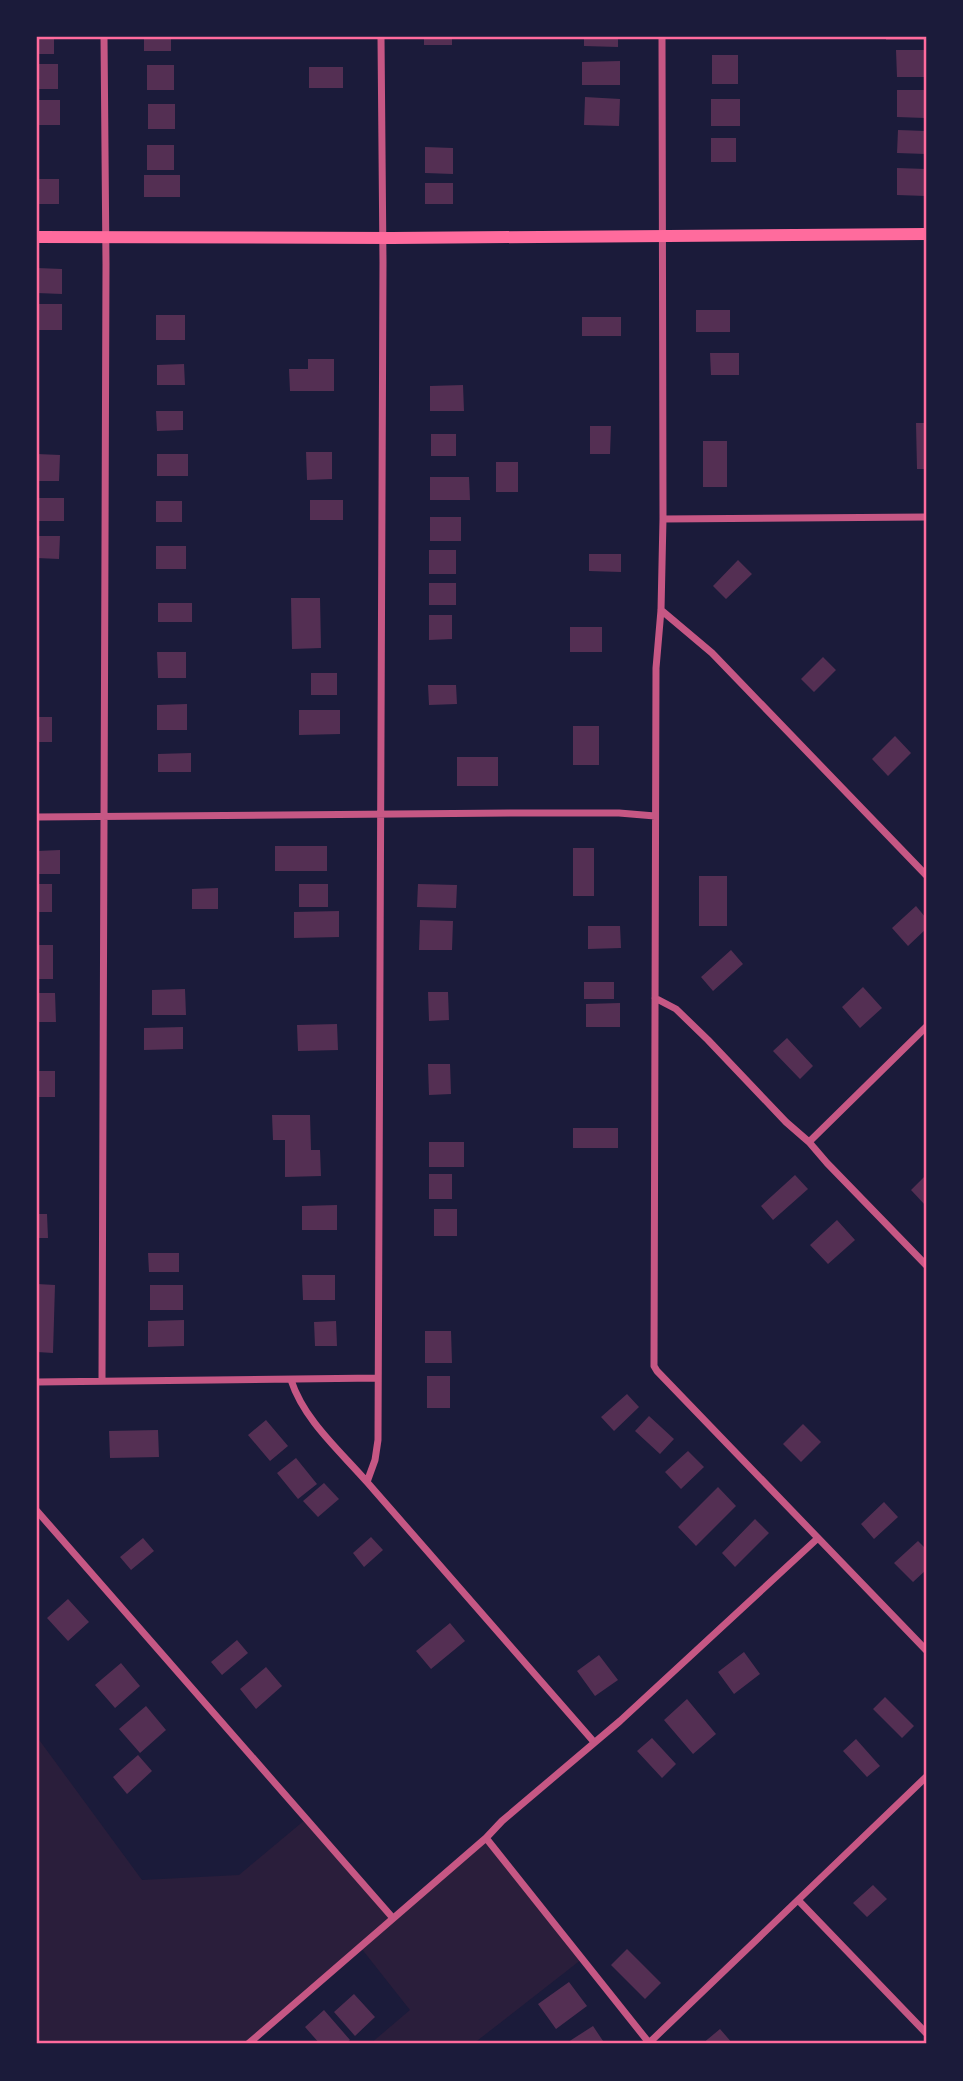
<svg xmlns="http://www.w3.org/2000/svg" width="963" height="2081" viewBox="0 0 963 2081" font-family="Roboto,sans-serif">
  <rect width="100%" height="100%" fill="#1b1b3a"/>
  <path fill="#2a1e3b" d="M37,1737L142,1880L239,1875L306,1819L392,1917L486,1838L582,1959L473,2044H370L410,2010L361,1948L248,2044H37Z"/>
  <path fill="#542f53" d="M37,37H54V54H37Z
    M144,37H171V51H144Z
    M424,37H452V45H424Z
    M584,37H618V47L584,46Z
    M886,37H926V40H886Z
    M896,50H926V77H897Z
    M712,55H738V84H712Z
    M620,61V85H582V62Z
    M37,64H58V89H37Z
    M147,65H174V90H147Z
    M309,67H343V88H309Z
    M897,90H925V118L897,117Z
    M585,97L620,99L619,126L584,125Z
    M711,99H740V126H711Z
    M37,100H60V125H37Z
    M148,104H175V129H148Z
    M898,130L926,131V154L897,153Z
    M711,138H736V162H711Z
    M147,145H174V170H147Z
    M425,147L453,148V174L425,173Z
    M897,168L926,169V196L897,195Z
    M144,175H180V197H144Z
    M37,179H59V204H37Z
    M425,183H453V204H425Z
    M37,268L62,269V294L37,293Z
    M37,304H62V330H37Z
    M696,310H730V332H696Z
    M156,315H185V340H156Z
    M582,317H621V336H582Z
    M710,353H739V375H711Z
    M308,359H334V391H290L289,369H308Z
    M184,364L185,385H157V365Z
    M463,385L464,411H430V386Z
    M156,411H183V430L157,431Z
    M916,423H926V469H917Z
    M590,426H611L610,454H590Z
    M431,434H456V456H431Z
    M703,441H727V487H703Z
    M306,452H332V479L307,480Z
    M37,454L60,455L59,481H37Z
    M157,454H188V476H157Z
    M496,462H518V492H496Z
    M430,477H469L470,500H430Z
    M37,498H64V521H37Z
    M310,500H343V520H310Z
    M156,501H182V522H156Z
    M430,517H461V541H430Z
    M37,536H60L59,559L37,558Z
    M156,546H186V569H156Z
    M429,550H456V574H429Z
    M589,554H621V572L589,571Z
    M738,560L752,574L726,599L713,586Z
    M429,583H456V605H429Z
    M291,598H320L321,648L292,649Z
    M158,603H192V622H158Z
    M429,615H452V639L429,640Z
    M570,627H602V652H570Z
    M157,652H186V678H158Z
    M823,657L836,670L814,692L801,679Z
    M311,673H337V695H311Z
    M428,685H456L457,704L429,705Z
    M187,704V730H157V705Z
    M299,710H340V734L299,735Z
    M37,717H52V742H37Z
    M573,726H599V765H573Z
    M895,736L911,753L888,776L872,759Z
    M191,753V772H158V754Z
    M457,757H498V786H457Z
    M275,846H327V871H275Z
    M573,848H594V896H573Z
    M60,850V874H37V851Z
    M699,876H727V926H699Z
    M37,884H52V912H37Z
    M299,884H328V907H299Z
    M418,884L457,885L456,908L417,907Z
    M218,888V909H192V889Z
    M916,906L926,918V929L908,946L892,928Z
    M339,911V937L294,938V912Z
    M420,920L453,921L452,950H419Z
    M588,926H620L621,948L588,949Z
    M37,945H53V979H37Z
    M731,950L743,964L713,991L701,977Z
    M584,982H614V999H584Z
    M863,987L882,1008L860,1028L842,1007Z
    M185,989L186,1015H152V990Z
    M428,992H448L449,1020L429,1021Z
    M37,993H55L56,1022H37Z
    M620,1003V1027H586V1004Z
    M337,1024L338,1050L298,1051L297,1025Z
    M183,1027V1049L144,1050V1028Z
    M787,1038L813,1066L800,1079L773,1051Z
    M428,1064H450L451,1094L429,1095Z
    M37,1071H55V1097H37Z
    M272,1115H310L311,1150H320L321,1176L285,1177V1140H273Z
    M573,1128H618V1148H573Z
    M429,1142H464V1167H429Z
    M429,1174H452V1199H429Z
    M795,1175L808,1189L773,1220L761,1206Z
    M926,1175V1206L911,1190Z
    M337,1205V1230H302V1206Z
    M434,1209H457V1236H434Z
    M37,1214H47L48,1238H37Z
    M837,1220L855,1240L828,1264L810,1245Z
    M148,1253H179V1272H149Z
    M302,1275H335V1300H303Z
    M37,1284L55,1285L53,1353L37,1352Z
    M150,1285H183V1310H150Z
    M184,1320V1346L148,1347V1321Z
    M336,1321L337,1346H315L314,1322Z
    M425,1331H451L452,1363H425Z
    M427,1376H450V1408H427Z
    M627,1394L639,1407L614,1431L601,1417Z
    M649,1416L674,1439L660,1454L635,1431Z
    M266,1420L288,1446L270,1461L248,1435Z
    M803,1424L821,1442L801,1462L783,1444Z
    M158,1430L159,1457L110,1458L109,1431Z
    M688,1451L704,1467L681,1489L665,1472Z
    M296,1458L317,1484L298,1499L277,1473Z
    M324,1483L339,1499L318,1517L303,1501Z
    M718,1487L736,1506L696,1546L678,1527Z
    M884,1502L898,1517L874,1539L861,1524Z
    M755,1519L769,1533L735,1567L722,1553Z
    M371,1537L383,1550L364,1567L353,1553Z
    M143,1538L154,1551L131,1570L120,1557Z
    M918,1541L926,1549V1570L913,1582L894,1563Z
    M68,1599L89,1622L68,1641L47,1618Z
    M450,1623L465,1641L431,1669L416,1651Z
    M237,1640L248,1653L222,1675L211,1662Z
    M744,1652L760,1674L734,1694L718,1672Z
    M599,1655L618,1680L595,1696L577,1671Z
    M121,1663L140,1686L115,1708L95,1685Z
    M266,1667L282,1686L256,1709L240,1689Z
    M885,1697L914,1726L902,1738L873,1709Z
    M687,1699L716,1734L693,1754L664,1720Z
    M146,1706L166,1730L140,1753L119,1729Z
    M652,1738L676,1764L662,1778L637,1751Z
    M856,1739L880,1766L867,1777L843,1751Z
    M138,1755L152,1771L127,1794L113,1777Z
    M873,1885L887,1899L867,1917L853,1903Z
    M627,1949L661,1983L645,1999L611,1965Z
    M569,1982L587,2006L556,2029L538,2004Z
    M354,1994L375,2017L355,2036L334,2012Z
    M324,2010L350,2040L345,2044H320L305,2027Z
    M593,2026L605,2044H565Z
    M720,2029L733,2044H702Z"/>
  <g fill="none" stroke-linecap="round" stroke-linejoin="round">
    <path stroke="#c65784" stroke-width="7" d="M381,37L383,262L378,1440L375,1460L367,1482L594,1742
      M662,37L663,519L661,610L656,668L654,1366L657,1371L926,1650
      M663,519L926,517
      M661,610L712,653L926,875
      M37,817L523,813H619L655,816
      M655,998L676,1009L708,1040L786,1122L809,1142L827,1163L926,1265
      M809,1142L926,1027
      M291,1380C304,1420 339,1450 367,1482
      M102,1381L106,264L104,37
      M37,1382L378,1378
      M37,1511L392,1917
      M486,1838L650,2044
      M798,1900L926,2033
      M649,2043L926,1777
      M248,2044L486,1838L502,1821L620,1721L818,1538"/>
    <path stroke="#ff6b9d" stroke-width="12" d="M37,237L392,238L926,234"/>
  </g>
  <rect width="963" height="2081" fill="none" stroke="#1b1b3a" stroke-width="77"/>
  <rect x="38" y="38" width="887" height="2004" fill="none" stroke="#ff6b9d" stroke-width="2.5"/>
</svg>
